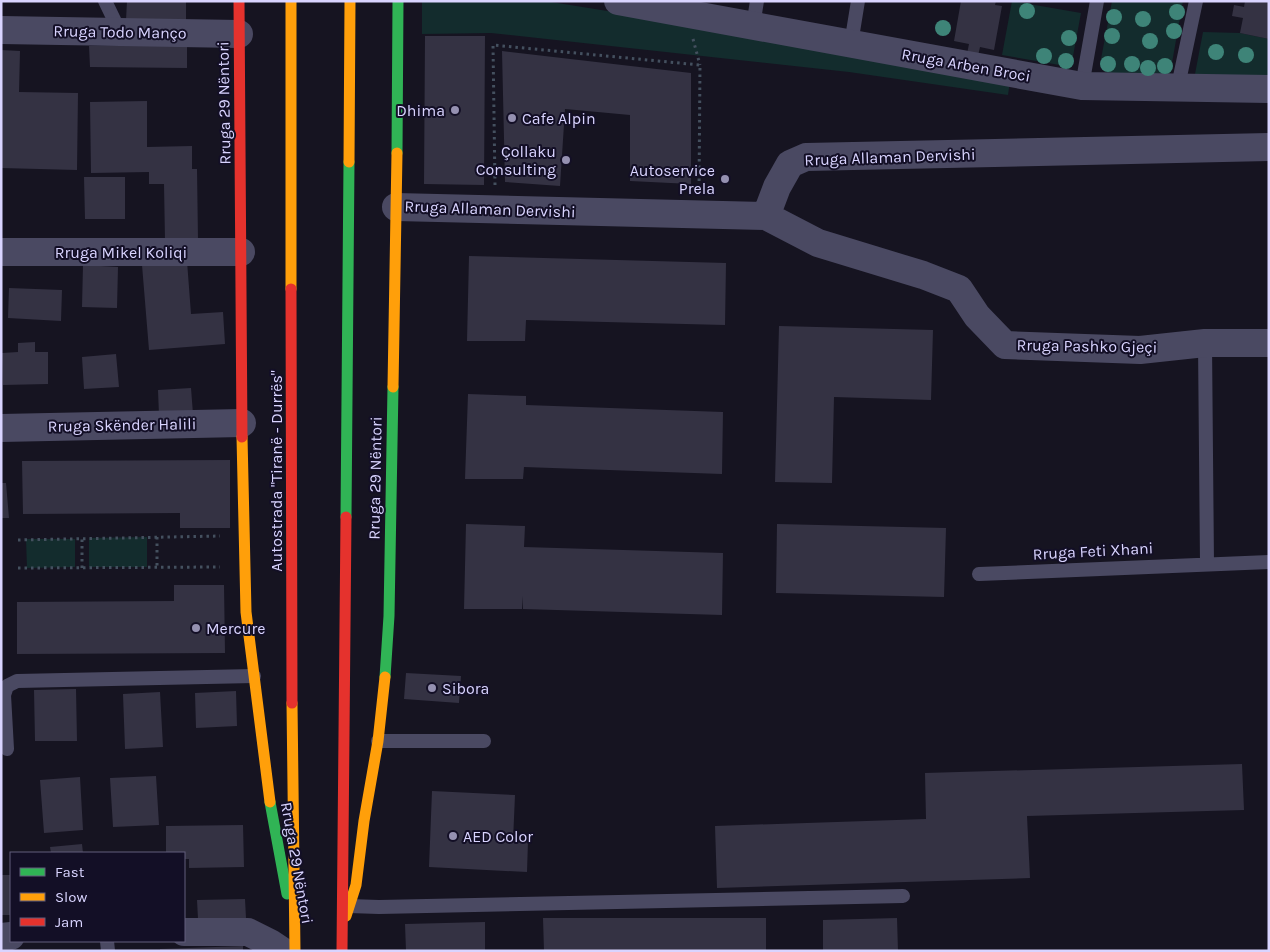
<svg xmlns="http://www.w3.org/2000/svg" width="1270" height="952" viewBox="0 0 1270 952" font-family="Karla,sans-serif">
  <rect width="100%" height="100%" fill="#161421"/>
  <path fill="#132c2d" d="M422,1H545L676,22L1010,81L1008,95L849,72L491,33L422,34Z
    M1012,1L1081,13L1071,67L1002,55Z
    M1112,1H1183L1170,74L1107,73L1101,59Z
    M1203,32L1240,33L1269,39V77L1195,74Z
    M147,537V567H89V538Z
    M26,539H75V567L27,568Z"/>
  <path fill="#343243" d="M127,1H186V20H126Z
    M961,1H996L995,5L1002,6L994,50L980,47L978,56L967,54L969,44L954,41Z
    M1245,1H1269V39L1240,33L1243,18L1232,16L1234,5L1244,7Z
    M425,36H485L484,185L424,184Z
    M89,46H187V68L90,67Z
    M1,50L20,51L19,92L78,93L77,170L1,168Z
    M502,51L691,73V184L630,181V115L565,109L560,186L505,182Z
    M147,101V147L192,146V169H197L198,240L165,241L164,184H149V172L91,173L90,102Z
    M84,177H125V219H85Z
    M469,256L726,263L725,325L526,320L525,341H467Z
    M187,261L191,314L223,312L225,344L149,350L142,265Z
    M83,265L118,267L117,308L82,307Z
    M9,288L62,290L61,321L8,318Z
    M779,326L933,330L931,400L834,397L832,483L775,482Z
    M35,342V352H48V384L3,385L2,353L18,352V343Z
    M116,354L119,387L84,389L82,357Z
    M191,388L193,414L159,415L158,390Z
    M468,394L526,396V405L723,412L722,474L524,467L523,479H465Z
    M230,460V528H180V513L23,514L22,461Z
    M1,483H6L9,518H1Z
    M466,524L525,526L524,547L723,553L722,615L523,609V596L522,609H464Z
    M777,524L946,528L944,597L776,593Z
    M174,585H224L225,653L17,654V602L174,601Z
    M406,673L461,676L459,703L404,699Z
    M76,689L77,741H35L34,690Z
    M236,691L237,726L196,728L195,693Z
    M160,692L163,747L125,749L123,694Z
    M1242,764L1244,810L1027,816L1030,878L717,888L715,826L926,819L925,773Z
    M156,776L159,825L113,827L110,778Z
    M80,777L83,830L44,833L40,780Z
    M432,791L515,795L513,841H528L527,872L429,867Z
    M243,825L244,867L189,868V859H184V853H166V826Z
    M82,844L83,853H51L50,847Z
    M1,875H11V915H1Z
    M245,899L246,918L198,919L197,900Z
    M543,918H766V951H544Z
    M897,918L898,951H823V920Z
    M485,922V951H406L405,924Z
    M243,946V951H160V949Z"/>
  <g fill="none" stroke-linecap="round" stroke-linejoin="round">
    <path stroke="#44505f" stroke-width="3" stroke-dasharray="2.5 4" stroke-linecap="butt" d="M693,39L700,65
      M495,185L493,45L700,65L699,191
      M157,537V567
      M18,540L220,536
      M18,568L220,567
      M82,568V538"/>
    <path stroke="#4a4962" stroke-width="14" d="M105,1L120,32
      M753,26L757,1
      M851,44L858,1
      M1082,86L1097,1
      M1178,86L1196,1
      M1205,343L1207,564
      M979,574L1269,562
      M378,741H484
      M7,749L4,695L7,686L17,681L254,676
      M349,906L379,907L903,896
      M107,941L108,951"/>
    <path stroke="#4a4962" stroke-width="28" d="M618,1L1082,86L1269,89
      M1,30L239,34
      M396,207L766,216L818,243L923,275L959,289L977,316L1005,345L1140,350L1205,343H1269
      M766,216L777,187L790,164L806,157L1269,147
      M1,252H241
      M1,428L242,423
      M184,932H248L270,943L282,951
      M1,937L11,936"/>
    <path stroke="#30b455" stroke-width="11" d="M397,153L398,1
      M346,517L349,162
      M385,677L389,616L393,387
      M270,802L287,894"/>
    <path stroke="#ff9f0a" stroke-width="11" d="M291,1V289
      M349,162L350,1
      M393,387L397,153
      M242,437L246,612L270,802
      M292,703L295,951
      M346,916L356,885L364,821L378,741L385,677"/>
    <path stroke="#e5322d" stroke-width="11" d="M239,1L242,437
      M291,289L292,703
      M342,951L346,517"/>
  </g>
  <g fill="#3e8478">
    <circle cx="1027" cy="11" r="8"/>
    <circle cx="1177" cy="12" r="8"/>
    <circle cx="1114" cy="17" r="8"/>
    <circle cx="1143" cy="19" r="8"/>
    <circle cx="943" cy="28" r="8"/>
    <circle cx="1174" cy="31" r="8"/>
    <circle cx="1112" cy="36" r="8"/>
    <circle cx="1069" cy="38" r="8"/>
    <circle cx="1150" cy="41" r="8"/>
    <circle cx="1216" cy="52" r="8"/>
    <circle cx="1246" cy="55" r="8"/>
    <circle cx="1044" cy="56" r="8"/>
    <circle cx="1066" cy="61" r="8"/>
    <circle cx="1108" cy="64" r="8"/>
    <circle cx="1132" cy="64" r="8"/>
    <circle cx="1165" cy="66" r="8"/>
    <circle cx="1148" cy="68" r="8"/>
  </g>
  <g fill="#9591b1" stroke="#130f26" stroke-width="2">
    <circle cx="455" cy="110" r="5"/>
    <circle cx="512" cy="118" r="5"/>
    <circle cx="566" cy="160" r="5"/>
    <circle cx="725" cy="179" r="5"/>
    <circle cx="196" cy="628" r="5"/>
    <circle cx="432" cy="688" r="5"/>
    <circle cx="453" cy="836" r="5"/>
  </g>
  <g text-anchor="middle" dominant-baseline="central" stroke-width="4" stroke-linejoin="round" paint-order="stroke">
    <g font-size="16" fill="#d9d4ff" stroke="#130f26">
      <text transform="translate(120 32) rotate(1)">Rruga Todo Manço</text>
      <text transform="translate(966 65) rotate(10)">Rruga Arben Broci</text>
      <text transform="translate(224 103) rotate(-91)">Rruga 29 Nëntori</text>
      <text transform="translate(890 157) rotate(-2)">Rruga Allaman Dervishi</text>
      <text transform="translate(490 209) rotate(2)">Rruga Allaman Dervishi</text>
      <text x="121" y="252">Rruga Mikel Koliqi</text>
      <text transform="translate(1087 346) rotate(1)">Rruga Pashko Gjeçi</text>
      <text transform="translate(122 425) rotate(-1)">Rruga Skënder Halili</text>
      <text transform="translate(276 471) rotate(-90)">Autostrada "Tiranë - Durrës"</text>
      <text transform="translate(375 478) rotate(-89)">Rruga 29 Nëntori</text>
      <text transform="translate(1093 551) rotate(-3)">Rruga Feti Xhani</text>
      <text transform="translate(297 863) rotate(80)">Rruga 29 Nëntori</text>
    </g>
    <g font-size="16" fill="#d9d4ff" stroke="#130f26" text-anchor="start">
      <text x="445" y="110" text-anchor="end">Dhima</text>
      <text x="522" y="118">Cafe Alpin</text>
      <text x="556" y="151" text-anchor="end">Çollaku<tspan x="556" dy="18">Consulting</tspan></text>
      <text x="715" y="170" text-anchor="end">Autoservice<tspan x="715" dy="18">Prela</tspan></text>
      <text x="206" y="628">Mercure</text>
      <text x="442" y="688">Sibora</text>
      <text x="463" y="836">AED Color</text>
    </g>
  </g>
  <rect width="1270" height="952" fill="none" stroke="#d9d4ff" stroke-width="5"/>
  <rect x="10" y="852" width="175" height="90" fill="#130f26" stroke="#625e7d"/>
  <rect x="20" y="868" width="25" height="8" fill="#30b455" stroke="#625e7d"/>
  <text x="55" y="877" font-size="15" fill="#d9d4ff">Fast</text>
  <rect x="20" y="893" width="25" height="8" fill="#ff9f0a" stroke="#625e7d"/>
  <text x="55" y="902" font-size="15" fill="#d9d4ff">Slow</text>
  <rect x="20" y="918" width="25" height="8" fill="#e5322d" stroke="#625e7d"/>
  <text x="55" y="927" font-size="15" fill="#d9d4ff">Jam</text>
</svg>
